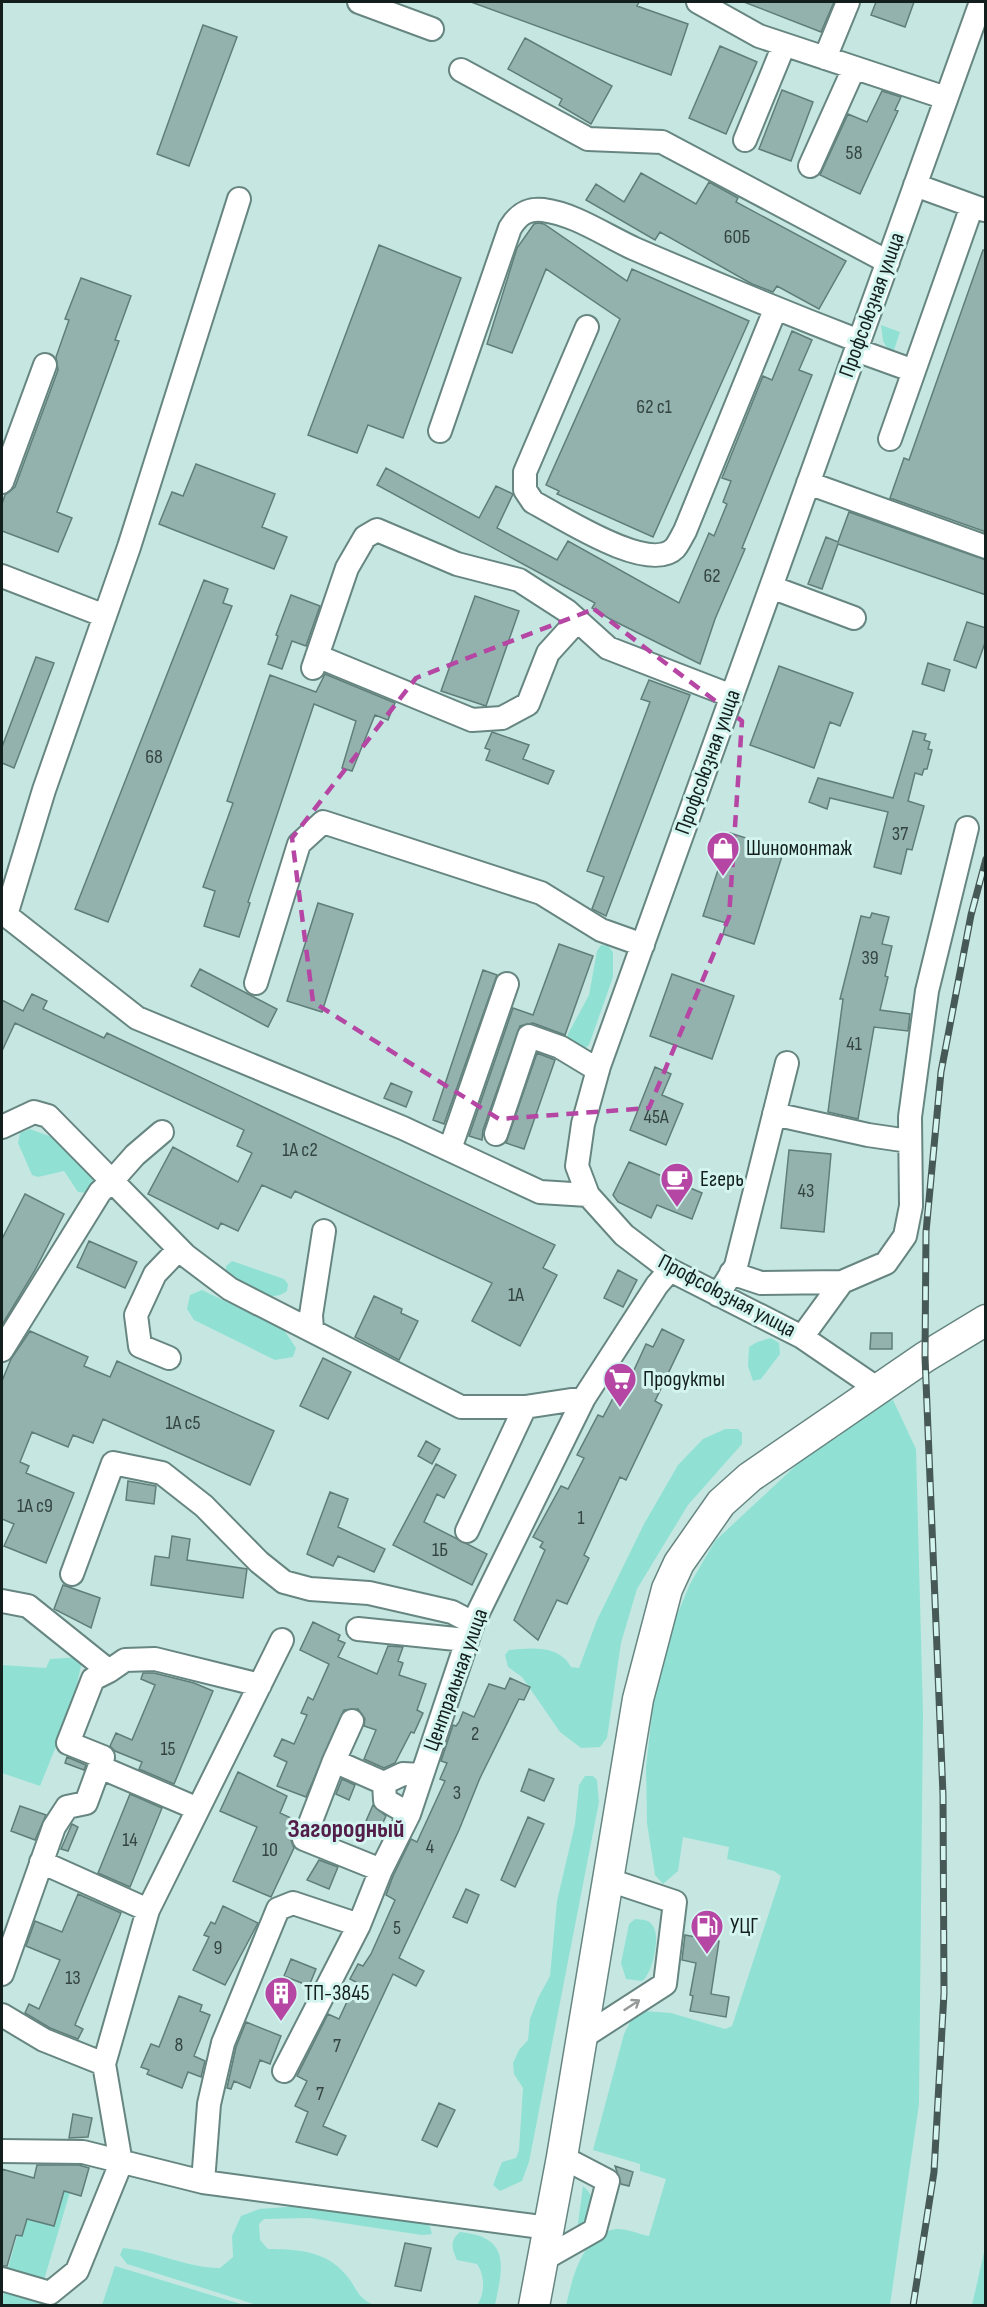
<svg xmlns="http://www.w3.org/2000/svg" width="987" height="2307" viewBox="0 0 987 2307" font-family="'Sofia Sans Condensed',sans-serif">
  <rect width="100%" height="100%" fill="#c6e7e1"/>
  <path fill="#90e1d4" d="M881,325L900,332L892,356L883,341Z
    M601,945L608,946L613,952V977L589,1045L582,1051L567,1041L568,1034L589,995L597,951Z
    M30,1129L57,1139L95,1178L88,1193L78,1192L64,1171L38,1177L32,1175L18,1143L20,1133Z
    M232,1261L284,1279L288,1284L287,1291C268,1306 243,1284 226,1273V1266Z
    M202,1290L284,1330L296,1348L293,1357L275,1360L194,1320L187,1309L190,1295Z
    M771,1338L779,1343L780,1354L761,1379L753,1381L748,1366L749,1347L757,1342Z
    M893,1400L916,1449L923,1714L919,2104L890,2305L566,2306C572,2279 582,2234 616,2229C625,2228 639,2234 649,2236L666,2179L640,2171V2164L593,2150L624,2034L631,2020L643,2011L671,2013L725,2029L732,2026L781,1876L774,1871L727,1859L729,1847L683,1837L678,1871L663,1884L655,1875L647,1823L646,1767L653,1705L672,1627L690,1584L715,1541L805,1457L838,1437L877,1405Z
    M725,1429H738L742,1433V1444L688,1505L637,1589L621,1643L607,1738L600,1747L581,1748L560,1732L522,1677L508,1667L505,1655L509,1650C532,1648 559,1645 571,1667L579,1668L597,1620L644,1524L678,1465L703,1439Z
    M83,1657L72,1707L40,1786L2,1773V1665L46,1668L50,1659Z
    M585,1776H593L597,1780L599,1802L529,2162L522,2181L500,2191L493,2185L502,2162L516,2158L519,2150L523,2088L514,2074L513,2063L519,2050L528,2040L530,2019L538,1998L550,1976L557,1901L575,1824L579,1785Z
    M635,1919C642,1920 649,1919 653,1926C661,1936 652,1975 642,1981L626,1979L621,1963L629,1924Z
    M41,2182L70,2192L44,2280L8,2270V2268L30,2190Z
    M583,2186C600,2199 590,2220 577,2231Z
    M313,2205L429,2224L432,2234L422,2235L310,2218L264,2219L259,2224L260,2240L268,2249C297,2249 327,2251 346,2275C358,2289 356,2297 374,2305H257L127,2264L120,2255L123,2248C156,2251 187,2268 220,2268L233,2257L232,2236L241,2216L259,2209Z
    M460,2232C511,2237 503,2266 495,2305H477C485,2295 485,2275 477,2264L457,2260C452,2249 449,2241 460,2232Z
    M985,2248V2305H972Z
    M115,2266L244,2305H102Z
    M4,2290L57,2305L2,2306Z"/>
  <path fill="#93b2ad" stroke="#607e79" stroke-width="1.5" d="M471,2H639L637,6L688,24L671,75Z
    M744,2H834L821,32Z
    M876,2H914L905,27L871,15Z
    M203,25L237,37L189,166L157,154Z
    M525,38L612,86L591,124L559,105L562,99L508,69Z
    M720,46L757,62L726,134L689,118Z
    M782,90L813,102L791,161L759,149Z
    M882,91L901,97L895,110L898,111L860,194L820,175L848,114L867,122Z
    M641,173L696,204L709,182L738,198L736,202L846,261L819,309L777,286L773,292L752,284L660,232L655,240L586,200L596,184L624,202Z
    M538,223L544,224L627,281L632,269L749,321L653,537L557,494L559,491L546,485L620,319L546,269L512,353L487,344L517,248L534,224Z
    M379,245L461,278L403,438L368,425L357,453L308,435Z
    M983,250H986V532L890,498L904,458L909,460Z
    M81,278L131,296L115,340L119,341L57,512L72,518L58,552L2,531V504L5,495L15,487L58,370L56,357L69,320L65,319Z
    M792,331L812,340L799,370L812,375L742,548L745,549L715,619L700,664L610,619L592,608L595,603L377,485L386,468L479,518L496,486L513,494L497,528L557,560L568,541L679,603L709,533L714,536L727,504L723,502L731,481L722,478L763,376L772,380Z
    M196,464L275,494L262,527L287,537L274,569L159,524L172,492L183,496Z
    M849,512L986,560V595L838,544L822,589L808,584L826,537L838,542Z
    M204,580L228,589L223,603L232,606L108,922L75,909Z
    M291,595L320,606L306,646L292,641L282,669L268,664L278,636L276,635Z
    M475,596L519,611L486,706L441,691Z
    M967,622L986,628V640L976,668L954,660Z
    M36,657L54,663L14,768L2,763V747Z
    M928,663L950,670L944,691L922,684Z
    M779,666L853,693L840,726L830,722L814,768L750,745Z
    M325,674L395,703L388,720L375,715L352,771L342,768L356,721L314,704L248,902L250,903L239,937L204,926L215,891L203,887L233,803L227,801L270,675L316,692Z
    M649,680L690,695L606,916L592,909L604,877L587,871L650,702L641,699Z
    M913,731L926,734L924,740L930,742L928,749L932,750L927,769H924L922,775L915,773L908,801L924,806L912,850L907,849L901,874L874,867L888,812L830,798L827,809L809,802L818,778L893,798Z
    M492,732L529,745L523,759L554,771L548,784L486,760L490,750L485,748Z
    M730,833L784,850L754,944L723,934L726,923L703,916Z
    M318,903L353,914L322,1012L287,1001Z
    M872,913L889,917L882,944L892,946L885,976L888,977L880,1010L910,1014L908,1031L874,1027L858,1119L828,1112L843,999H840L861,916L870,918Z
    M559,944L593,956L565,1035L533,1023L520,1026L483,1130L482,1140L469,1136L513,1008L533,1015Z
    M200,969L277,1009L268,1027L191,986Z
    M483,970L497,975L444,1124L433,1120Z
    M672,974L734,996L712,1059L650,1036Z
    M32,994L47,1001L43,1009L104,1038L107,1033L555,1245L543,1268L557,1275L520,1346L472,1321L492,1283L295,1191L291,1198L262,1185L238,1231L221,1223L218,1229L148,1194L173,1147L238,1182L252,1153L237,1146L244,1130L15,1023L2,1051V1000L23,1011Z
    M537,1053L555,1060L524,1149L506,1143Z
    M655,1067L671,1074L662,1095L683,1104L666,1145L630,1130Z
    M391,1083L412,1092L406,1107L384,1098Z
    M789,1150L831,1154L824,1232L781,1228Z
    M629,1162L702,1193L692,1219L657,1205L651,1218L618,1202L613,1195Z
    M25,1194L64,1214L34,1272L2,1325V1239Z
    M89,1241L137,1262L125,1288L77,1267Z
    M618,1270L637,1280L623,1307L604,1298Z
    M374,1296L402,1309L401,1313L418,1321L399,1360L355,1337Z
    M662,1329L684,1340L655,1401L662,1405L626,1480L620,1477L584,1555L589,1558L567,1604L557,1600L538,1640L514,1620L545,1550L540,1547L543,1542L533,1537L561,1486L568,1489L584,1458L577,1455L598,1415L603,1417L628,1370H634L646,1344L653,1347Z
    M30,1331L88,1357L84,1366L110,1377L117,1361L274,1431L250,1485L103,1419L93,1443L73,1435L68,1447L32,1432L20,1462L29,1466L26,1473L74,1493L46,1563L4,1546L14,1524L2,1519V1381L11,1359Z
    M871,1333H892V1349H870Z
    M323,1358L351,1372L328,1419L300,1406Z
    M426,1441L440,1449L432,1464L418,1456Z
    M436,1464L456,1475L444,1498L437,1494L424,1522L487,1554L472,1585L393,1545Z
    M128,1481L156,1486L154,1504L126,1500Z
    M330,1492L348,1499L338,1527L385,1549L374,1572L338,1556L333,1566L307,1554Z
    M172,1536L190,1539L187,1560L247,1569L243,1598L151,1585L155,1556L169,1558Z
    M63,1585L100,1598L91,1628L54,1609Z
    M313,1622L340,1635L338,1640L345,1643L338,1657L377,1674L388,1646L403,1647L398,1661L403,1663L399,1675L426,1684L417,1710L423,1713L414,1733L411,1732L395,1763L384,1768L364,1759L376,1730L364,1726L365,1719L358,1709L344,1710L306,1797L277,1786L287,1762L274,1756L282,1739L294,1744L307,1715L301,1713L308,1697L313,1700L329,1664L300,1650Z
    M143,1673H154L194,1683L213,1691L174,1784L139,1769L142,1762L115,1751L110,1746L116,1733L132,1740L155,1685L141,1679Z
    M510,1678L530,1687L524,1700L519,1699L480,1778L459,1830L399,1958L424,1971L416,1986L393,1974L366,2032L323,2126L346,2136L337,2155L296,2142L308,2112L295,2106L307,2081L297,2076L328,2014L339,2019L356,1982L350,1979L358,1964L363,1966L371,1954L395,1900L386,1895L393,1876L411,1839L417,1842L445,1781L440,1779L447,1763L441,1761L453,1725L456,1726L459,1722L463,1712L474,1717L489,1684L505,1689Z
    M67,1757L86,1765L84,1770L65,1763Z
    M529,1769L554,1779L544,1801L521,1791Z
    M238,1772L287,1796L280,1813L297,1821L291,1840L294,1848L271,1897L233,1881L257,1827L220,1811Z
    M342,1779L355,1785L349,1800L336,1794Z
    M130,1794L162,1808L130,1887L98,1873Z
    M373,1805L386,1816L381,1827L366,1821Z
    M20,1806L46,1815L35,1840L11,1831Z
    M528,1817L544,1824L515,1887L501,1880Z
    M72,1824L78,1827L68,1851L61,1849Z
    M319,1860L338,1867L329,1889L307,1880Z
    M466,1889L479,1895L467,1923L453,1917Z
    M78,1894L121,1913L75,2025L83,2029L78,2039L50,2028L25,2013L29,2004L39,2009L60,1960L26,1946L35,1921L62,1932Z
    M223,1906L258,1923L225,1985L193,1970L209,1937L204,1935L211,1922L215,1924Z
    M685,1935L719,1941L711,1994L729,1997L726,2017L690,2011L693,1996L690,1995L696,1963L682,1960Z
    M291,1959L316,1969L309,1986L284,1976Z
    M179,1996L202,2005L200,2011L210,2015L194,2056L205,2061L201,2077L188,2072L182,2088L147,2074L149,2070L141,2067L151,2044L159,2047Z
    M246,2022L281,2036L270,2064L260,2060L250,2088L234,2081L231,2089L227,2088L236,2047Z
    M439,2103L455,2110L437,2147L422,2140Z
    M73,2114L92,2118L88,2137L69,2138Z
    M37,2165H79L89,2168L81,2196L64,2191L54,2226L27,2219L22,2236L16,2235L7,2266H2V2169L34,2178Z
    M615,2166L633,2172L629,2186L621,2184Z
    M405,2243L431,2248L421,2291L395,2286Z"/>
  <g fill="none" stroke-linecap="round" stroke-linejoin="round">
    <defs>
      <path id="minor" d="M359,2L432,29
        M698,2L759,36L946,98
        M825,58L848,2
        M461,70L588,139L662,142L888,262
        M745,140L784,45
        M810,166L854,68
        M915,185L984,210
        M587,327L525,472V490L533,502C560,516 649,575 675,548C679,543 682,536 685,531L775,310
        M856,350L914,371
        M440,431L510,228C518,215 527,208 543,210C575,214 606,236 635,249C709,281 784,312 859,341
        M890,439L972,206
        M2,482L45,365
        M808,483L986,547
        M2,576L105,616
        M771,587L854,618
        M317,656L472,720L502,718L528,704L548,653L577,621
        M313,668L347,568L365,537L377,530L457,564L519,580L567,611L608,648L732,696
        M2,912L137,1018L403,1128L540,1192L588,1195
        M6,915L44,790L129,547L239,199
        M256,983L299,844L323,822L541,893L601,930L643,945
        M774,1114L868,1135L909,1141
        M2,1127L34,1112L48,1116L112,1181L135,1155L162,1132
        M496,1134L529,1036L560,1047L598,1070
        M450,1149L507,984
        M731,1273L761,1283L842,1282
        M718,1295L736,1266L787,1063
        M312,1330L311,1315L324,1231
        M802,1337L842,1282L886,1263L905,1236L911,1206L910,1117L927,991L967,828
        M2,1350L100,1192L112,1181L185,1255L230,1289L461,1407H525L584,1398
        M169,1358L140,1346L136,1315L155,1274L179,1249
        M878,1389L802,1337L670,1270L624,1235L588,1195L577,1166L583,1124L599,1066L981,2
        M467,1531L525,1407
        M72,1574L113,1463L162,1473L204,1506L259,1562L284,1582L310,1589L369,1593L452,1612L473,1623
        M2,1601L28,1606L109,1671L125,1660L155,1659L260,1685
        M358,1629L466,1640
        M334,1761L352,1721
        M100,1767L198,1809
        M384,1783L403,1774L422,1775
        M41,1862L148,1910
        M381,1870L304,1839L334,1761L384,1783L385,1800L409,1814
        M2,1974L54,1827L67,1807L86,1803L103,1757L68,1743L93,1679L109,1671
        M2,2015L44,2040L104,2064
        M583,2037L665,1984L675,1902L609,1880
        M284,2071L359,1925L381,1870L409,1814L473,1623L584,1398L657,1285L670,1270
        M2,2151L83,2152L203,2182L549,2228
        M121,2163L104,2064L148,1910L282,1640
        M203,2182L209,2104L223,2043L278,1909L293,1903L359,1925
        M544,2259L595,2230L608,2181L562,2157
        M2,2279L50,2293L77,2271L121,2163"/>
      <path id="major" d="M534,2306L562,2157L638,1699L667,1589L679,1563L721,1503L750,1477L925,1357L986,1320"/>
    </defs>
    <use href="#minor" stroke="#678681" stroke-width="26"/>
    <use href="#major" stroke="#678681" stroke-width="33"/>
    <use href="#minor" stroke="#fff" stroke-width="22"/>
    <use href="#major" stroke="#fff" stroke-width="30"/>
    <defs>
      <path id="rail" d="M913,2306L934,2172L944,1993L943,1795L925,1357L926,1232L941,1072L971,915L986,859"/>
    </defs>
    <use href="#rail" stroke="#475956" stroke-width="7"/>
    <use href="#rail" stroke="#d3f4ef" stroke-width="4.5" stroke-dasharray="14" stroke-linecap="butt"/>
  </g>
  <defs><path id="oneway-shaft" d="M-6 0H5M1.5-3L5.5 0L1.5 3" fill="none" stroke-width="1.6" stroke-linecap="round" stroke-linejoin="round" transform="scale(1.5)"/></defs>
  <use stroke="#959a99" href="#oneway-shaft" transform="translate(632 2005) rotate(-33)"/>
  <path fill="none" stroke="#b546a4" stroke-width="4.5" stroke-dasharray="12 8" stroke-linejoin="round" d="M594,609L742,721L729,917L649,1108L499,1119L313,1002L292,838L416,678Z"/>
  <defs>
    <symbol id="shop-pin" viewBox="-11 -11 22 30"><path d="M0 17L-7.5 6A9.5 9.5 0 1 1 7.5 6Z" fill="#b546a4" stroke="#d3f4ef"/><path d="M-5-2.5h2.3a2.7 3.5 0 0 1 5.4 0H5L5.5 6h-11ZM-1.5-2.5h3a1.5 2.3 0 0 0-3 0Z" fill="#fff"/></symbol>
    <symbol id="cafe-pin" viewBox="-11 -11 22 30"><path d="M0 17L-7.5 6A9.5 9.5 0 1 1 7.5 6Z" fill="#b546a4" stroke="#d3f4ef"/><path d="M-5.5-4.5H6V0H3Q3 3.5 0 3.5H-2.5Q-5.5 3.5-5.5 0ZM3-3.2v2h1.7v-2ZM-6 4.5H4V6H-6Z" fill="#fff"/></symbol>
    <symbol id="supermarket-pin" viewBox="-11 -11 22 30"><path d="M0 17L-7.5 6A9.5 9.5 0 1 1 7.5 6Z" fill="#b546a4" stroke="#d3f4ef"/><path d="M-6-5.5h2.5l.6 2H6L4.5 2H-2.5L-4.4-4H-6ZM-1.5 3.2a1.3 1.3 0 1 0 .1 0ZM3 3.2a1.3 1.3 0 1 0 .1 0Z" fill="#fff"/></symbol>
    <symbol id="fuel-pin" viewBox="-11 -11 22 30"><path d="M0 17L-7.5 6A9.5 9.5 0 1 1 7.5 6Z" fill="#b546a4" stroke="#d3f4ef"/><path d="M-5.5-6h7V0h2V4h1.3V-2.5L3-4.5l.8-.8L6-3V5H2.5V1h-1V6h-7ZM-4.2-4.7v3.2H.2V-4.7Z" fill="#fff"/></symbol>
    <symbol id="building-pin" viewBox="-11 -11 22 30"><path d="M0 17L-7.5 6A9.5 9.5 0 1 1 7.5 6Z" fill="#b546a4" stroke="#d3f4ef"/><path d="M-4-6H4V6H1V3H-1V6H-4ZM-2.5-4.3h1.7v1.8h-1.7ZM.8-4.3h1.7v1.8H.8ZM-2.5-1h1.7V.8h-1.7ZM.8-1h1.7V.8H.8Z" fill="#fff"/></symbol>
  </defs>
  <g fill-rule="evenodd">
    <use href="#shop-pin" x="704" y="829" width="38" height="52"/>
    <use href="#cafe-pin" x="658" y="1160" width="38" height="52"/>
    <use href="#supermarket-pin" x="601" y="1360" width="38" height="52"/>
    <use href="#fuel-pin" x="688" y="1907" width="38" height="52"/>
    <use href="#building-pin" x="262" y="1974" width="38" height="52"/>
  </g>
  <g text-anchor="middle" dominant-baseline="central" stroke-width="6" stroke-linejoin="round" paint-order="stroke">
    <g font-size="20" fill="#334441">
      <text x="854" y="153">58</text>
      <text x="737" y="237">60Б</text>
      <text x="654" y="407">62 с1</text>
      <text x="712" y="576">62</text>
      <text x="154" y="757">68</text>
      <text x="900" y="834">37</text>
      <text x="870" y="958">39</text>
      <text x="854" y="1044">41</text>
      <text x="656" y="1117">45А</text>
      <text x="300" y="1150">1А с2</text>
      <text x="806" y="1191">43</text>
      <text x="516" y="1295">1А</text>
      <text x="183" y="1423">1А с5</text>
      <text x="35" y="1506">1А с9</text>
      <text x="581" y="1518">1</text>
      <text x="440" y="1550">1Б</text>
      <text x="475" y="1734">2</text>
      <text x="168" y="1749">15</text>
      <text x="457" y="1793">3</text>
      <text x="130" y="1840">14</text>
      <text x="430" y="1847">4</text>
      <text x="270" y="1850">10</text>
      <text x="397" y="1928">5</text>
      <text x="218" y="1948">9</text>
      <text x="73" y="1978">13</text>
      <text x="179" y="2045">8</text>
      <text x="337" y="2046">7</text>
      <text x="320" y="2094">7</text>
    </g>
    <g font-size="22" fill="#131f1d" stroke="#d3f4ef">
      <text transform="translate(872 305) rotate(-70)">Профсоюзная улица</text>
      <text transform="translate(708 762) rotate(-70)">Профсоюзная улица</text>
      <text transform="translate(727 1296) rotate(28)">Профсоюзная улица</text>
      <text transform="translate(456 1680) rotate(-70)">Центральная улица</text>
    </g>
    <g font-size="22" fill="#131f1d" stroke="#d3f4ef" text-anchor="start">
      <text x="746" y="848">Шиномонтаж</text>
      <text x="700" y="1179">Егерь</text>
      <text x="643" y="1379">Продукты</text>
      <text x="730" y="1926">УЦГ</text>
      <text x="304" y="1993">ТП-3845</text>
    </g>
    <g font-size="26" font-weight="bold" fill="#531d4a" stroke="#d3f4ef">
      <text x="346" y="1829">Загородный</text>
    </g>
  </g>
  <rect width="987" height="2307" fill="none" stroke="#131f1d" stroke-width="6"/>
</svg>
